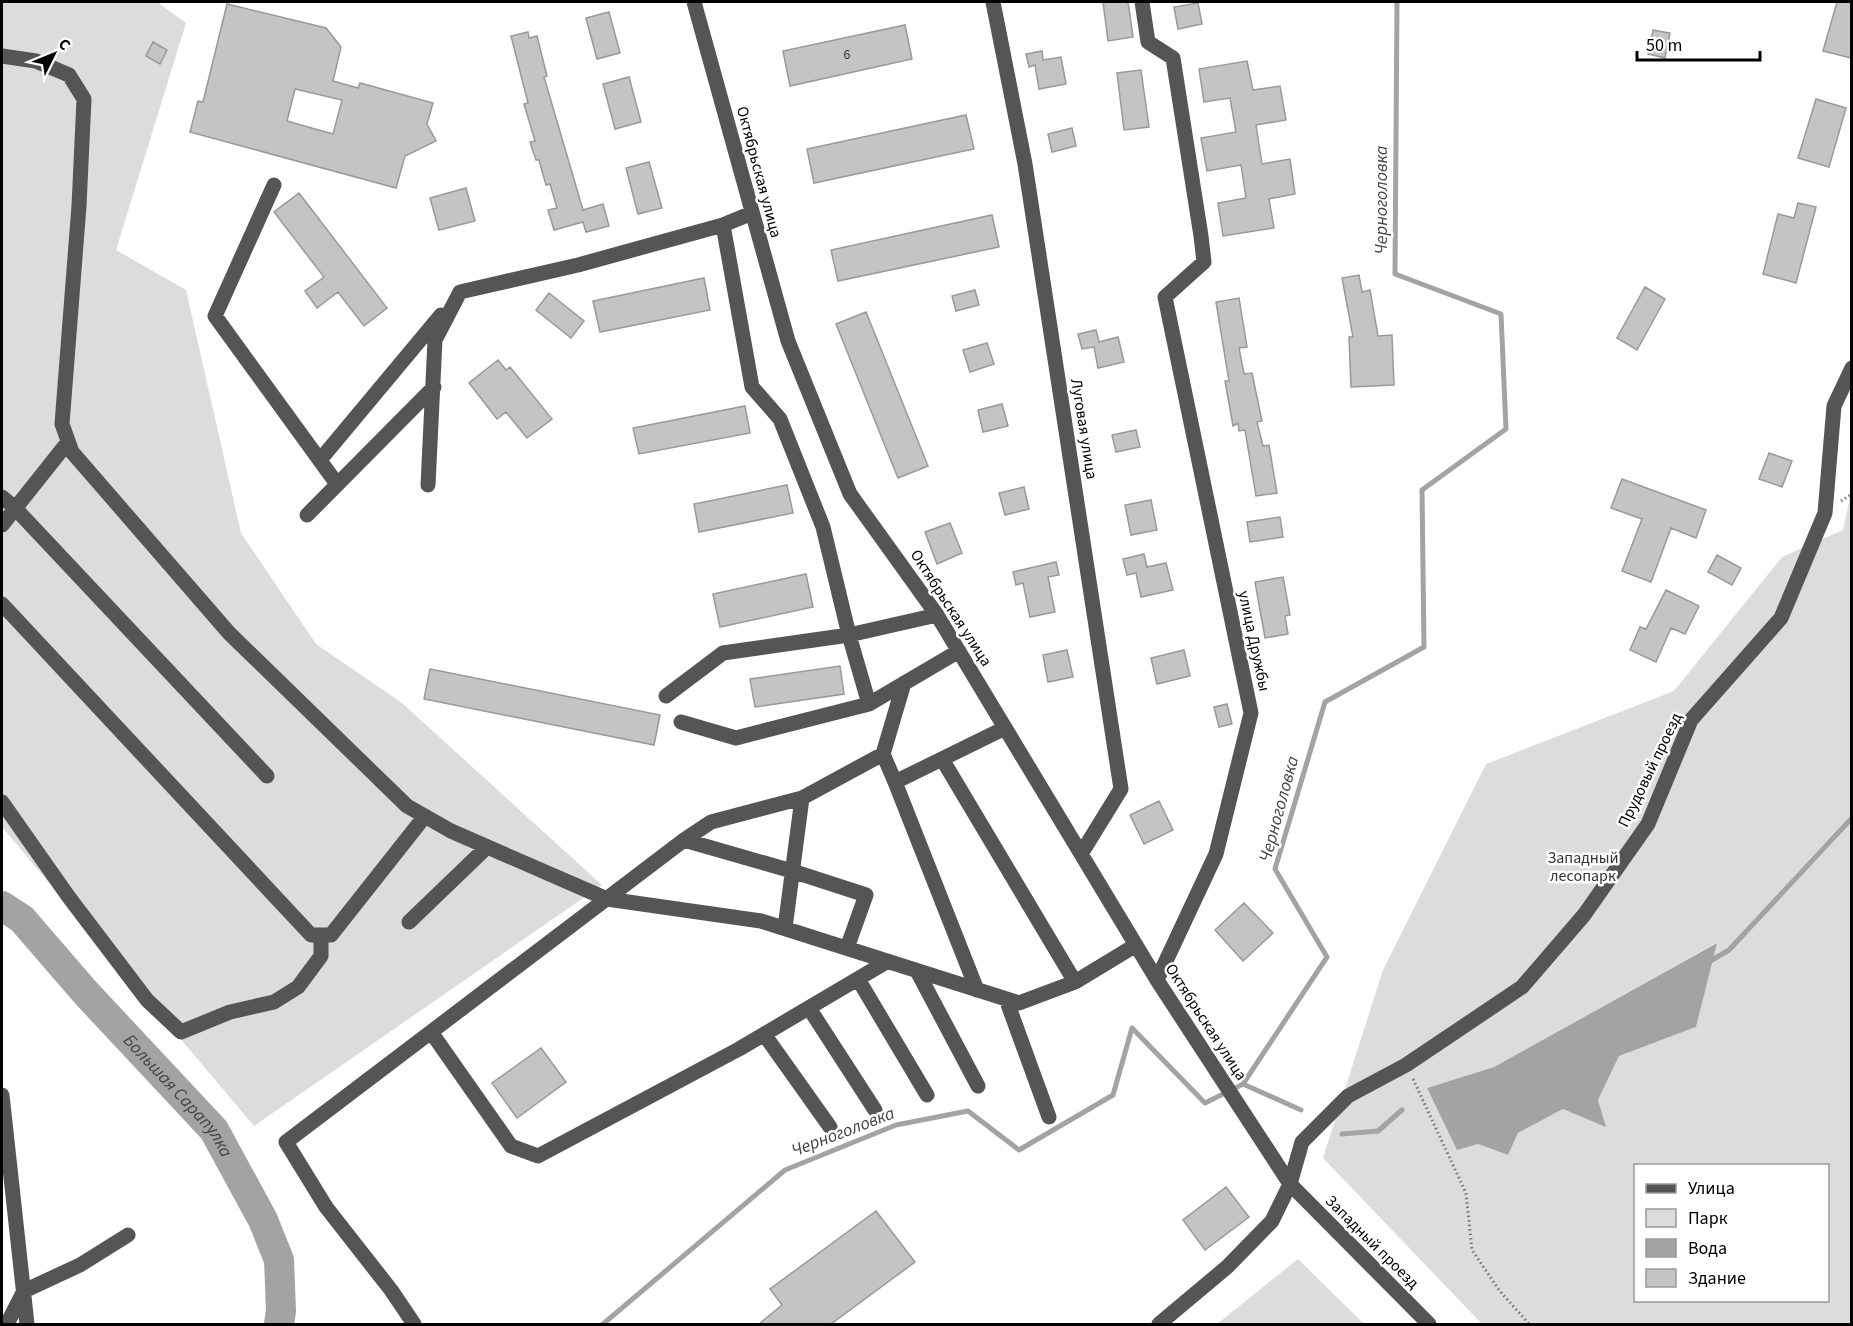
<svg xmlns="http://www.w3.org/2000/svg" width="1853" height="1326" viewBox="0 0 1853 1326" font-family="'Source Sans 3',sans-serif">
  <rect width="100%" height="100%" fill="#fff"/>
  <path fill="#dcdcdc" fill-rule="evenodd" d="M2,2H157L186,23L116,250L186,290L241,533L316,644L402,703L602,885L254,1126L2,827Z
    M1851,493V1324H1482L1323,1158L1383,970L1486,764L1674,691L1782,557L1843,530ZM1716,943L1696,1027L1619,1056L1598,1100L1563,1109L1518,1133L1508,1155L1478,1144L1457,1149L1427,1088L1494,1067ZM1636,1166H1828V1300H1636Z
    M1298,1259L1364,1324H1217Z"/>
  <path fill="#a3a3a3" d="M1717,943L1696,1027L1619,1056L1598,1100L1606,1127L1563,1109L1518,1133L1508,1155L1478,1144L1457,1150L1427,1088L1494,1067Z"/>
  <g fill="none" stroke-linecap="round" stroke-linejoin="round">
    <path stroke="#a3a3a3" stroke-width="5" d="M1707,963L1729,950L1852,818
      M1243,1084L1301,1110
      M1342,1134L1378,1131L1402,1110
      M603,1324L785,1170L896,1125L968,1111L1019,1150L1113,1095L1132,1028L1205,1103L1243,1084L1327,957L1275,869L1325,702L1424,647L1422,490L1506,429L1501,314L1395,274L1397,2"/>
    <path stroke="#a3a3a3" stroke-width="30" id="s1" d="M2,906L22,919L85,992L214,1130L263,1220L279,1260L281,1311L279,1324"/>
  </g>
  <path fill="#c4c4c4" stroke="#999" stroke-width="1.5" fill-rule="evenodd" d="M1103,2H1128L1133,37L1108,41Z
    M1837,2H1851V58L1823,51Z
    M1198,3L1202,24L1178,29L1174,7Z
    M227,4L326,28L341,47L333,81L358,88L360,83L433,103L427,124L436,141L405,156L396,188L190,132L198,101L203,102ZM295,89L342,100L333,134L287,121Z
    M609,12L620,53L597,59L586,18Z
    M905,25L912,59L790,86L783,51Z
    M1653,30L1670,33L1665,58L1648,54Z
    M528,32L529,38L537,36L547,76L544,77L583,210L603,204L609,226L586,232L583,222L554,230L548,210L557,208L550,184L546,185L539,160H536L530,142L535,141L524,104L528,103L511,36Z
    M153,42L167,50L160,64L146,56Z
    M1042,51L1043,60L1061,57L1066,84L1039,89L1035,65L1029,67L1026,54Z
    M1247,61L1253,90L1280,86L1286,120L1256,125L1262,164L1290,159L1295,194L1269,199L1274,228L1223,236L1218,203L1246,198L1241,165L1207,171L1201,138L1236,132L1230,98L1204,102L1199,69Z
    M1141,70L1149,127L1124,130L1117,73Z
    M629,77L641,122L615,129L603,84Z
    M1816,99L1846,108L1829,167L1798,158Z
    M966,115L974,149L814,183L807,149Z
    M1072,128L1076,146L1052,152L1048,134Z
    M649,162L662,208L638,214L626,168Z
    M466,188L475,221L439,230L430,198Z
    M299,193L387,308L364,326L338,292L317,308L305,291L324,277L274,212Z
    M1798,203L1816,207L1796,283L1763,274L1778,214L1794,218Z
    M992,215L999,247L838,281L831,250Z
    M1359,275L1362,292L1370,290L1378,336L1392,335L1394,385L1351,387L1349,337H1353L1342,278Z
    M704,278L710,310L600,332L593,301Z
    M1645,287L1665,299L1637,350L1617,338Z
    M975,290L979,305L956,311L952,296Z
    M549,293L584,321L571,338L536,310Z
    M1239,298L1247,347L1239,348L1244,374L1252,373L1262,421L1257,422L1263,446L1269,445L1277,493L1256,496L1245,430L1239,431L1238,423L1233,426L1225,381H1229L1216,302Z
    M866,312L928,466L898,478L836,324Z
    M1096,330L1099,342L1118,337L1124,362L1098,368L1094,347L1082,349L1078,334Z
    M987,343L994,364L970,372L963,350Z
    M498,360L506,370L510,367L552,419L527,438L506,412L497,419L469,383Z
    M1002,404L1008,426L983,432L978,410Z
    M745,406L750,433L639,454L633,428Z
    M1136,430L1140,447L1116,452L1112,435Z
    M1769,453L1792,461L1782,487L1759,479Z
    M1622,479L1706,510L1696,538L1671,528L1651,582L1622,571L1642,519L1611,508Z
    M787,485L793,513L699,532L694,504Z
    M1024,487L1029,509L1005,515L999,493Z
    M1151,500L1157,530L1131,535L1125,505Z
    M1280,517L1283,537L1250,542L1247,522Z
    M950,523L962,553L937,564L925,532Z
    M1144,554L1147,567L1166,563L1173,590L1141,597L1136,573L1127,575L1123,559Z
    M1717,555L1741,568L1732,585L1708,572Z
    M1056,562L1059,575L1048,577L1055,612L1030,617L1023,583L1016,585L1013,572Z
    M806,574L813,607L720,627L713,594Z
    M1283,577L1290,615L1285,616L1288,634L1265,638L1255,582Z
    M1666,590L1699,606L1685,634L1671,628L1656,662L1630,650L1640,627L1646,629Z
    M1067,650L1073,677L1048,682L1043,655Z
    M1184,650L1190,676L1157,684L1151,658Z
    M840,666L844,694L755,707L750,679Z
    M430,669L660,715L654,745L424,699Z
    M1227,704L1232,724L1219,727L1214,707Z
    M1159,801L1173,830L1144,844L1130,815Z
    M1244,903L1273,933L1243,961L1215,930Z
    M541,1048L566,1082L517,1118L492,1083Z
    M1226,1187L1249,1217L1205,1250L1183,1220Z
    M876,1211L915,1262L831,1324H759L782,1305L770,1289Z"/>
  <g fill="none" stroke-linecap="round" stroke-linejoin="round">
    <path stroke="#777" stroke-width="3" stroke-dasharray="1.5 3" stroke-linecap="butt" d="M1841,501L1852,494
      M1413,1079L1466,1193L1472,1250L1499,1290L1529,1324"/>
    <path stroke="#555" stroke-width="15" d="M694,2L788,341L850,494L937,615L1157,980L1290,1184L1429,1324
      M993,2L1025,164L1121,789L1081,854
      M1142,2L1148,42L1173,58L1201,236L1204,262L1165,297L1251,713L1216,854L1157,980
      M2,56L36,61L69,75L84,99L79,206L62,424L72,452L229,633L407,806L451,831L607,899L761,921L1019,1003L1075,982L1136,945
      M274,185L215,316L337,484
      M723,225L752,387L780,419L823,527L849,635L869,704
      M320,460L441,315
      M428,485L435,340L460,292L578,265L723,225L752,213
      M2,497L15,508L267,776
      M307,515L434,387
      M2,525L68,442
      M2,604L311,935H331L425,816
      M666,696L723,653L849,635L937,615
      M681,722L736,738L869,704L959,651
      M883,754L904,683
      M942,759L1075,982
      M895,782L977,990
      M2,802L68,896L147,1000L181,1032L230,1012L274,1002L298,987L321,956V935
      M684,840L792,871L866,895L847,948
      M409,922L487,847
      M785,928L802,798
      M917,971L978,1086
      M858,979L927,1095
      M1006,999L1049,1117
      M809,1008L875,1110
      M431,1032L511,1146L538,1156L739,1049L888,961
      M764,1034L830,1127
      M2,1095L27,1324
      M7,1324L24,1291L80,1265L128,1235
      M414,1324L391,1290L326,1207L286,1142L684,840L711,822L802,798L883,754L895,782L1005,728
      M1159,1324L1227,1267L1272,1221L1290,1184L1302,1142L1348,1096L1406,1065L1522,987L1584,915L1648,824L1691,720L1781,618L1825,513L1834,406L1852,368"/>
  </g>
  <g text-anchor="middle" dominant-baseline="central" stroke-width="5" stroke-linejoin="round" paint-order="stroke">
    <g font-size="14" fill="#313131">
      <text x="847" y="55">6</text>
    </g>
    <g font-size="16" fill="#000" stroke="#fff">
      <text transform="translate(759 172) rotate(75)">Октябрьская улица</text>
      <text transform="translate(1084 429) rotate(81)">Луговая улица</text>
      <text transform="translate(951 608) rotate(57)">Октябрьская улица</text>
      <text transform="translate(1254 641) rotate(78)">улица Дружбы</text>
      <text transform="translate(1650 770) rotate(-64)">Прудовый проезд</text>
      <text transform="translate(1206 1022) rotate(57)">Октябрьская улица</text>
      <text transform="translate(1372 1242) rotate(45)">Западный проезд</text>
    </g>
    <g font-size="16" fill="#333" stroke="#fff">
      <text x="1583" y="858">Западный<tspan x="1583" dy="18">лесопарк</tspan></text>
    </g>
    <g font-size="18" font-style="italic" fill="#444" stroke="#fff">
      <text transform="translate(1381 200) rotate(-90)">Черноголовка</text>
      <text transform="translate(1279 809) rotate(-75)">Черноголовка</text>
      <text stroke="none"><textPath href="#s1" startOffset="260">Большая Сарапулка</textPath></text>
      <text transform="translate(843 1132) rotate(-21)">Черноголовка</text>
    </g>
  </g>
  <rect width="1853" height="1326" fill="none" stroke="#000000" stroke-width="6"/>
  <rect x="1634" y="1164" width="195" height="138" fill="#ffffff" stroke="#999999" stroke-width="1.5"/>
  <rect x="1646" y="1184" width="30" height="9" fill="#555555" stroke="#999999" stroke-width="1.5"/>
  <text x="1688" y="1194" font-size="18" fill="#000000">Улица</text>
  <rect x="1646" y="1209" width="30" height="18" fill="#dcdcdc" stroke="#999999" stroke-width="1.5"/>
  <text x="1688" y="1224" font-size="18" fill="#000000">Парк</text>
  <rect x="1646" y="1239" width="30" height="18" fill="#a3a3a3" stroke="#999999" stroke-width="1.5"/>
  <text x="1688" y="1254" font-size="18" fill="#000000">Вода</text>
  <rect x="1646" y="1269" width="30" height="18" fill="#c4c4c4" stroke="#999999" stroke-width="1.5"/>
  <text x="1688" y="1284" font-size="18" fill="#000000">Здание</text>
  <g transform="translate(54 54) rotate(47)" stroke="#ffffff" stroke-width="4.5" paint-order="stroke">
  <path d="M0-4.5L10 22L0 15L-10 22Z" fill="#000000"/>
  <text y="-9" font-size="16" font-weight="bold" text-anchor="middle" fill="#000000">С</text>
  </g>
  <path d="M1637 51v9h123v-9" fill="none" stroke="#000000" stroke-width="3"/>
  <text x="1646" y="51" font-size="18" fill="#000000" stroke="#ffffff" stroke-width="4.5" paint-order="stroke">50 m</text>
</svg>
